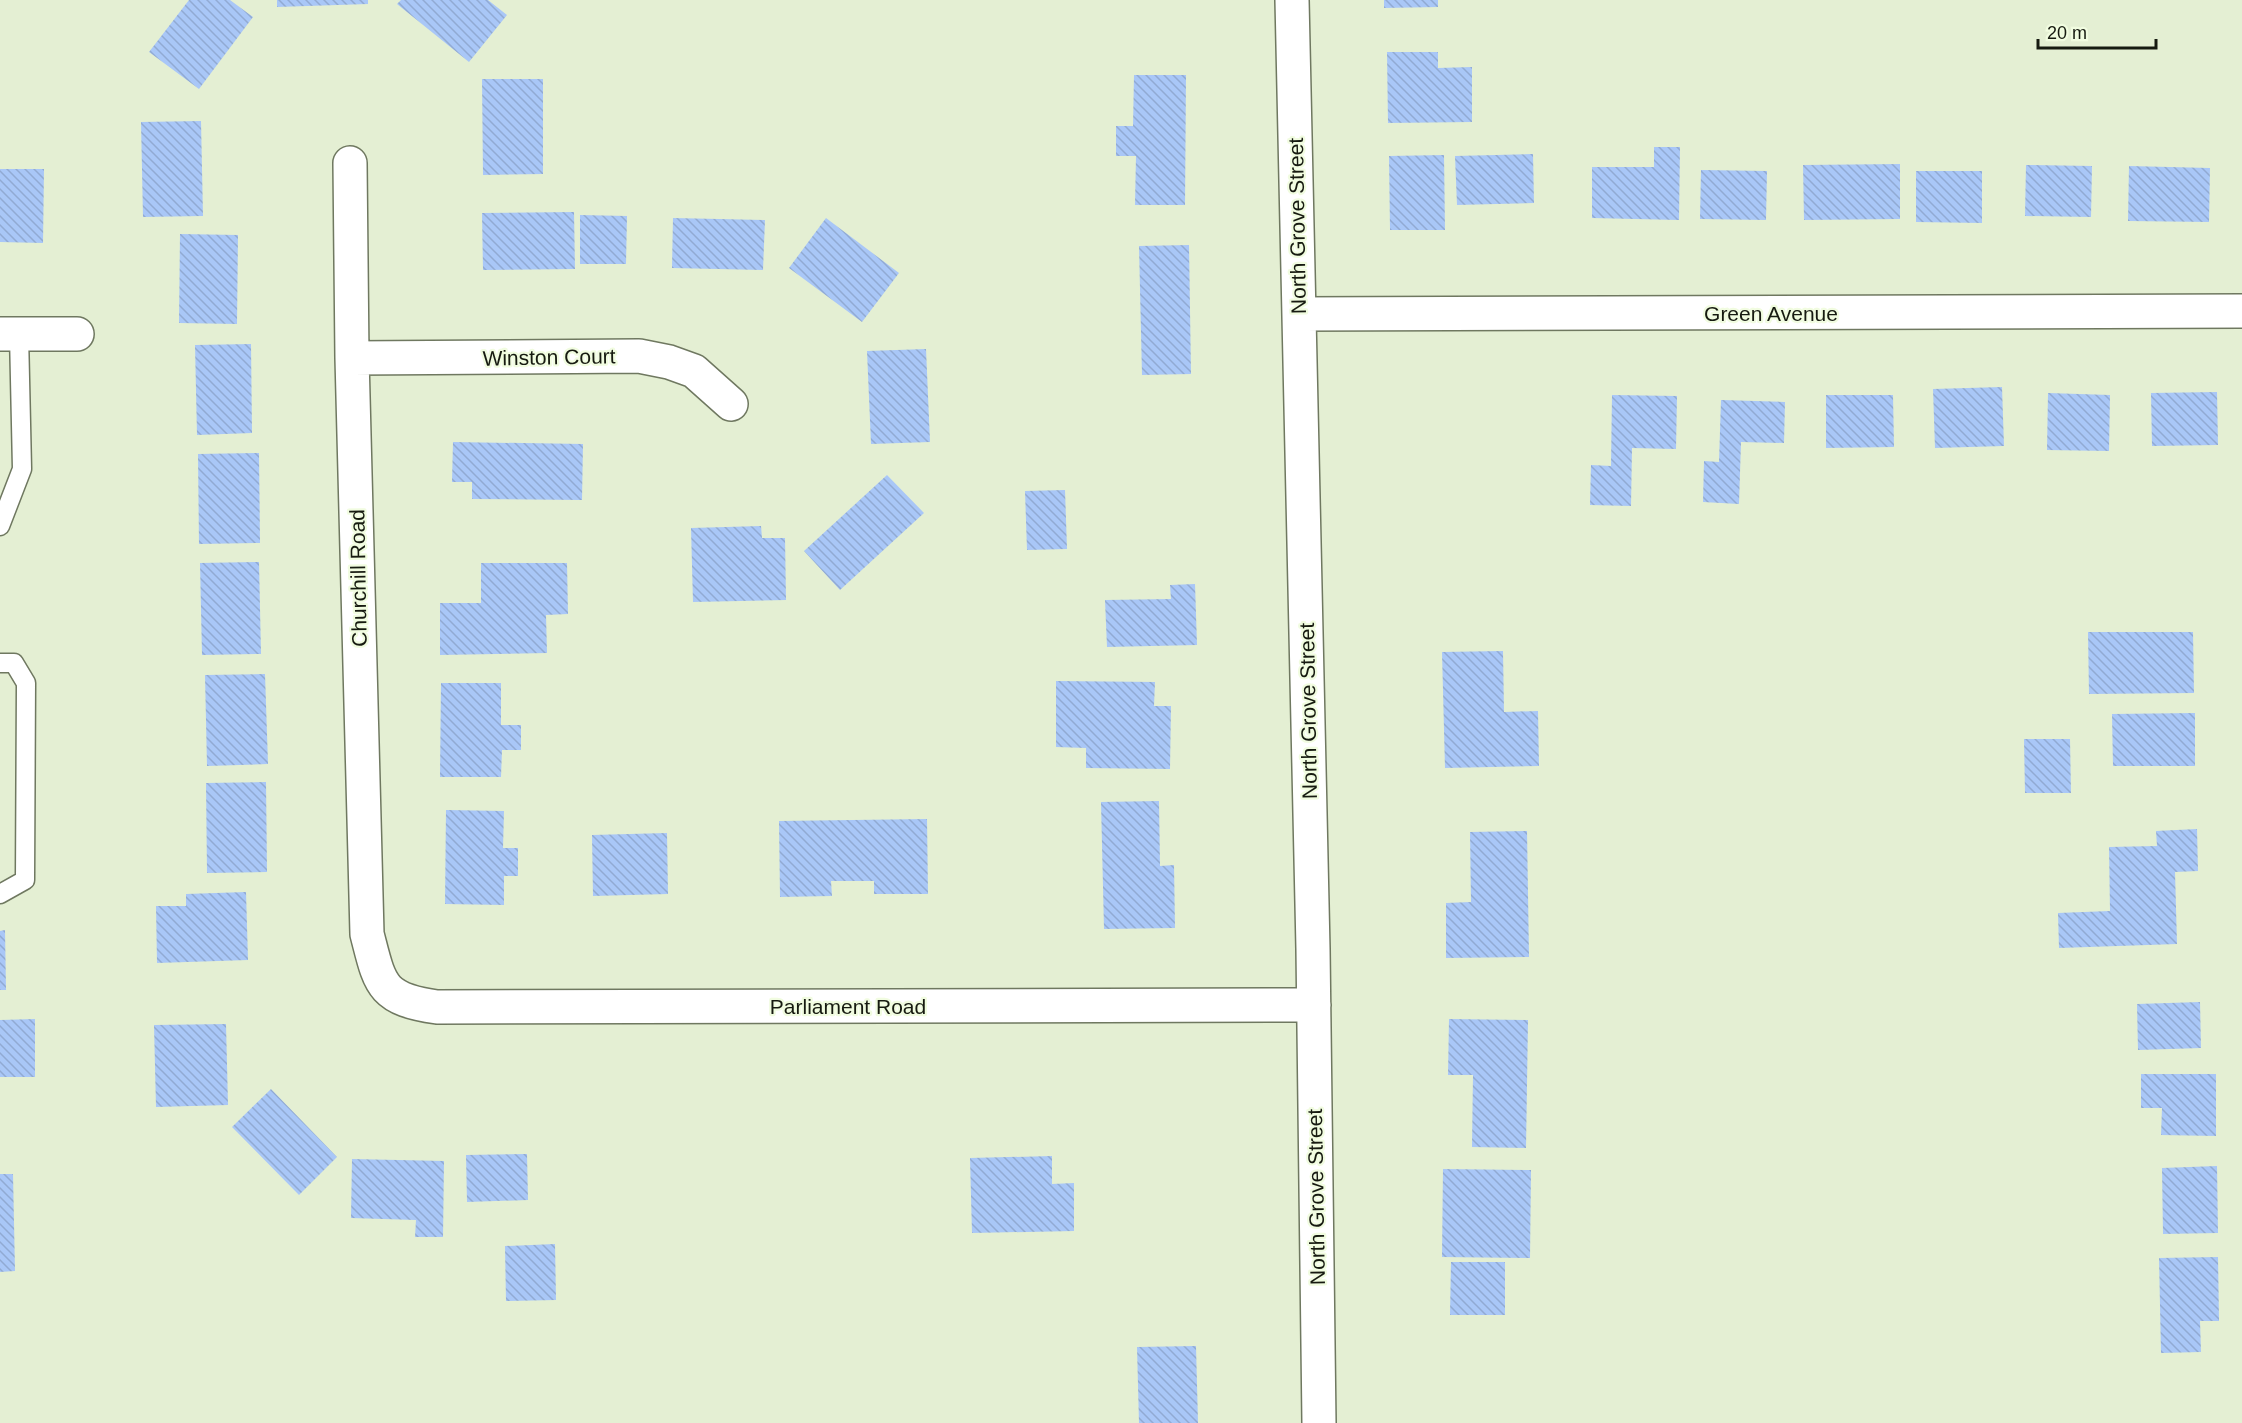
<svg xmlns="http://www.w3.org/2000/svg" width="2242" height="1423" viewBox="0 0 2242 1423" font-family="Helvetica,sans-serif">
  <defs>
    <pattern id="building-back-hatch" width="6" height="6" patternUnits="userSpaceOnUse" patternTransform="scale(1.5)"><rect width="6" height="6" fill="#a9c7f7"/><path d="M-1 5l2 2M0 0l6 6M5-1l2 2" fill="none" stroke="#91aad3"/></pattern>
  </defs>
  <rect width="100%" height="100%" fill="#e4efd3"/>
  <path fill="url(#building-back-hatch)" d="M189,0H230L253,17L199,89L149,52Z
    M277,0H368V4L277,7Z
    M401,0H488L507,15L469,62L397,4Z
    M1384,0H1438V7L1384,8Z
    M1387,52H1438V68L1472,67V122L1388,123Z
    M1134,75H1186L1185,205H1135L1136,156H1116V126H1133Z
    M482,79H543V174L483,175Z
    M201,121L203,216L143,217L141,122Z
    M1654,147H1680L1679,220L1592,218V167H1654Z
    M1533,154L1534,203L1457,205L1455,156Z
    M1444,155L1445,230H1390L1389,156Z
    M1900,164V219L1804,220L1803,165Z
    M2026,165L2092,166L2091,217L2025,216Z
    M2129,166L2210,168L2209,222L2128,221Z
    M0,169H44L43,243L0,242Z
    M1701,170L1767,171L1766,220L1700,219Z
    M1916,171H1982V223L1916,222Z
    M574,212L575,269L483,270L482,213Z
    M580,215L627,216L626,264H580Z
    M673,218L765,220L763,270L672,268Z
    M826,218L899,273L862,322L789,268Z
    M180,234L238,235L237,324L179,323Z
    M1189,245L1191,374L1142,375L1139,246Z
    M251,344L252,433L197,435L195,345Z
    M926,349L930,442L871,444L867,351Z
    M2002,387L2004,446L1935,448L1933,389Z
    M2217,392L2218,445L2152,446L2151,393Z
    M2048,393L2110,395L2109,451L2047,450Z
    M1612,395L1677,396L1676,449L1632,448L1631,506L1590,505L1591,465L1611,466Z
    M1826,395H1893L1894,447L1826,448Z
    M1721,400L1785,402L1784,443L1741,442L1739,504L1703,502L1704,461L1719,462Z
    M453,442L583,444L582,500L472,499V482H452Z
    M259,453L260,543L199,544L198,454Z
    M887,475L924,513L840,590L804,551Z
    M1065,490L1067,549L1027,550L1025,491Z
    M761,526L762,538H785L786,600L693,602L691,528Z
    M259,562L261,654L202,655L200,563Z
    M481,563H567L568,614L546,615L547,653L440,655V603H481Z
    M1195,584L1197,645L1107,647L1105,600L1171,599L1170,585Z
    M2088,632H2193L2194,693L2089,694Z
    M1503,651L1504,712L1538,711L1539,766L1445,768L1442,652Z
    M265,674L268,764L207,766L205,675Z
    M1056,681L1155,682L1154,706H1171L1170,769L1086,768V748L1056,747Z
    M441,683H501V725H521V750H502L501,777H440Z
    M2195,713V766H2113L2112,714Z
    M2024,739H2070L2071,793H2025Z
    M266,782L267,872L207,873L206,783Z
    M1159,801L1160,866L1174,865L1175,928L1104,929L1101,802Z
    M446,810L504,811L503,848H518V876H504V905L445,904Z
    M927,819L928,894H874V881H831L832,896L780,897L779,821Z
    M2197,829L2198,871L2175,872L2177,944L2059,948L2058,913L2110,911L2109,847L2157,846L2156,831Z
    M1527,831L1529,957L1446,958V903L1471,902L1470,832Z
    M667,833L668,894L593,896L592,835Z
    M246,892L248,960L157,963L156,906H186V894Z
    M5,930L6,990H0V931Z
    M2200,1002L2201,1048L2138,1050L2137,1004Z
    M35,1019V1077H0V1020Z
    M1449,1019L1528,1020L1526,1148L1472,1147L1473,1075H1448Z
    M226,1024L228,1105L156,1107L154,1025Z
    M2141,1074H2216V1136L2161,1135L2162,1108H2141Z
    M271,1089L337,1157L299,1195L232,1127Z
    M527,1154L528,1200L467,1202L466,1155Z
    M1052,1156V1184L1074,1183V1231L972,1233L970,1158Z
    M352,1159L444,1161L443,1237H415L416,1220L351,1218Z
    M2217,1166L2218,1233L2163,1234L2162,1168Z
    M1443,1169L1531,1170L1530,1258L1442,1257Z
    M0,1174H13L15,1271L0,1272Z
    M555,1244L556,1300L506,1301L505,1246Z
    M2218,1257L2219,1321H2200L2201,1352L2161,1353L2159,1258Z
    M1451,1262H1505V1315H1450Z
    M1196,1346L1198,1423H1139L1137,1347Z"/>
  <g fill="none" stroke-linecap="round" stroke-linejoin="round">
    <defs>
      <path id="service" d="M0,526L22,469L19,334
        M0,663H14L26,683L25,880L0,894"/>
      <path id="minor" d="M1292,0L1313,949L1319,1423
        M350,163L352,358L367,934C380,984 380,999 437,1007L1314,1005
        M1299,314L2242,311
        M0,334H77
        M352,358L639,356L669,362L694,371L731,404"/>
    </defs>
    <use href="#service" stroke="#6f7860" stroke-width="21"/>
    <use href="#minor" stroke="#6f7860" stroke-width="36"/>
    <use href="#service" stroke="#fff" stroke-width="18"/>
    <use href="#minor" stroke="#fff" stroke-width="33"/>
  </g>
  <g text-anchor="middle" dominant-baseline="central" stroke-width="4.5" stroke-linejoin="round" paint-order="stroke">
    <g font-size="21" fill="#161a10" stroke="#f1fce0">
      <text transform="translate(1297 226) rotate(-91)">North Grove Street</text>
      <text x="1771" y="313">Green Avenue</text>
      <text transform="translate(549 357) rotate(-1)">Winston Court</text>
      <text transform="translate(358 578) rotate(-91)">Churchill Road</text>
      <text transform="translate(1308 711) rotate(-91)">North Grove Street</text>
      <text x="848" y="1006">Parliament Road</text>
      <text transform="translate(1316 1197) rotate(-91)">North Grove Street</text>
    </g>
  </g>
  <path d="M2038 39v9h118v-9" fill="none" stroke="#161a10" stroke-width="3"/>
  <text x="2047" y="39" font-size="18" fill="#161a10" stroke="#f1fce0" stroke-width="4.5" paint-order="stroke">20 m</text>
</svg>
